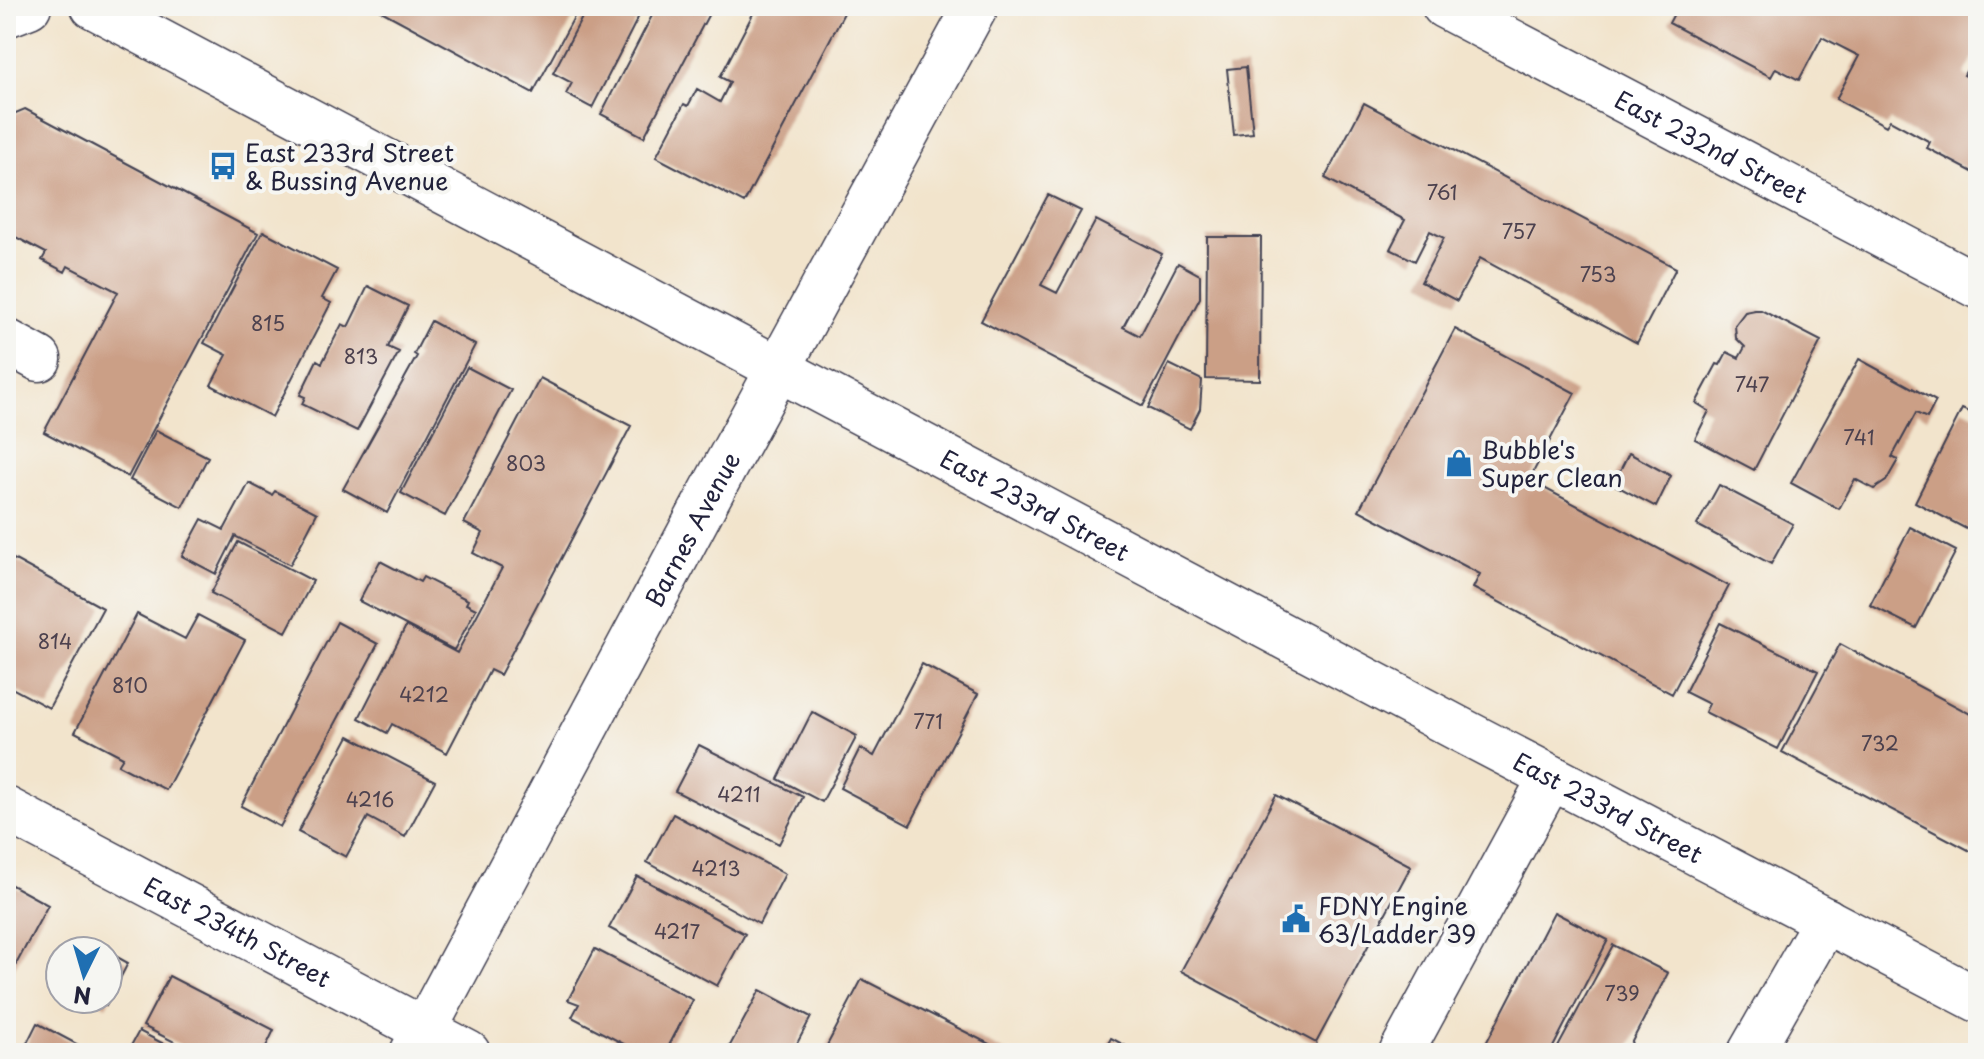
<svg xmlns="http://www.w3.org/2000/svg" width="1984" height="1059" viewBox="0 0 1984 1059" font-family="'Playpen Sans',sans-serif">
  <rect width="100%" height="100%" fill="#f6f6f2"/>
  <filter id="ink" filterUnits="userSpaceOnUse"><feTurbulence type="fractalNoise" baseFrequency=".0125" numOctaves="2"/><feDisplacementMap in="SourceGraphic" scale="16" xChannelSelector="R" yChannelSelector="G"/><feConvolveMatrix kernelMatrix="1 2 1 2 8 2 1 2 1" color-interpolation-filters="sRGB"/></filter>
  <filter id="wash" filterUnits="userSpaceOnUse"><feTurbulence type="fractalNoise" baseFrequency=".006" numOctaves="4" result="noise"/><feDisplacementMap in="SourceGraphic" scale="32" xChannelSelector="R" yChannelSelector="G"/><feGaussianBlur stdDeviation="1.8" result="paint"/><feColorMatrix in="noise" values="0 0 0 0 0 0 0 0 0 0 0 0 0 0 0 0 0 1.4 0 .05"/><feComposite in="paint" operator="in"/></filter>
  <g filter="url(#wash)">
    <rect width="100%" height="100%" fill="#f2e4cc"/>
    <g id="blocks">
      <path fill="#cb9f86" d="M372,6H580L533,93Z
        M588,6H644L592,108L566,94L572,83L553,73Z
        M657,6H713L644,137L601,114Z
        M757,6H836L845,11L744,203L656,157L684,104L688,106L697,89L720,102L730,82L720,77Z
        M1678,6H1978V49L1964,75L1978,82V175L1927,148L1930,142L1890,120L1886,126L1836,99L1859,56L1822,37L1799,80L1776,68L1771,77L1669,23Z
        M1246,67L1253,133L1234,135L1227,69Z
        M1364,103L1676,268L1637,343L1480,258L1457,301L1421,282L1444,238L1430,231L1415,261L1390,249L1405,220L1325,178Z
        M25,109L258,233L128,477L44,432L118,292L68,266L65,272L42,260L46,253L6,232V117Z
        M1048,195L1081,211L1041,285L1057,293L1096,220L1162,254L1123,327L1140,336L1178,263L1200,275V298L1143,406L981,321Z
        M263,231L337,270L322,298L331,303L272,417L211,385L227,355L204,343Z
        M1207,237H1261L1260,380L1206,379Z
        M368,286L408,306L388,347L399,352L357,431L302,404L305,397L300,395L317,360L322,363L342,324L348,327Z
        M1755,310H1761L1821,341L1754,470L1695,439L1709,411L1696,403L1717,364L1720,365L1727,352L1739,358L1745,347L1736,338L1735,325L1745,312Z
        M431,321L475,345L387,513L343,489L417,356L414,354Z
        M1455,329L1575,393L1529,480L1729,586L1672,694L1473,588L1480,574L1359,510Z
        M1859,359L1936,401L1927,418L1916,413L1892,457L1898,460L1886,481L1874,489L1855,479L1839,509L1791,483Z
        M1169,364L1202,380L1200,409L1190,429L1148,408Z
        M467,367L511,390L445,516L401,493Z
        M540,378L631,426L500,675L490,670L447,753L392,724L387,733L359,718L406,626L457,653L502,568L473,553L483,533L464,523Z
        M1962,409L1978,416V535L1915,502Z
        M156,430L208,457L182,507L130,480Z
        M1629,453L1671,476L1656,507L1613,484Z
        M249,483L272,495L275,491L317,513L290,565L235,536L216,574L182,556L202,519L224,530Z
        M1719,485L1793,524L1771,564L1697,525Z
        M1910,527L1956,551L1916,628L1870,605Z
        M238,542L313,581L286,632L211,593Z
        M6,555L103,608L49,708L6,685Z
        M380,561L420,582L423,577L468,600L466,604L476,609L454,650L359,601Z
        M137,614L185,639L198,615L245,640L166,790L118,765L123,757L75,732Z
        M337,622L378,644L280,827L241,806Z
        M1720,623L1818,671L1778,749L1705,712L1709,704L1685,692Z
        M1840,644L1978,718V855L1782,752Z
        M922,664L978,694L910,825L840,788L860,748L874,756Z
        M812,712L857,736L822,802L778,779Z
        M349,736L435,781L405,837L368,817L346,857L298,832Z
        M699,745L803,797L779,844L675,791Z
        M1276,795L1411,866L1316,1043L1181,971Z
        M673,814L785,874L759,924L647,862Z
        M637,876L745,934L717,986L609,928Z
        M6,882L48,905L6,983Z
        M1554,912L1608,940L1550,1053H1481Z
        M1613,945L1668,973L1626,1053H1564L1565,1050L1558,1047Z
        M595,949L693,1000L665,1053H641L572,1017L579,1004L568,1000Z
        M108,952L128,963L106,1006L94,999H108Z
        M169,976L274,1030L263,1053H196L143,1026Z
        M862,979L942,1020L1007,1053H823Z
        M760,990L811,1017L792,1053H726Z
        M37,1023L84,1048L81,1053H36L25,1047Z
        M139,1031L181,1053H127Z
        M1111,1038L1139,1053H1103Z"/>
    </g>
  </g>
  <g filter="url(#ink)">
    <use href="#blocks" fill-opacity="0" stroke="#413f51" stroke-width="2"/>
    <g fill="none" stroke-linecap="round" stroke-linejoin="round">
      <defs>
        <g id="minor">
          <path id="s1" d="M1444,6L1978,286"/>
          <path d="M6,15L29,6"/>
          <path d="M6,341L39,359"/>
          <path id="s2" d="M6,809L468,1053"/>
          <path id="s3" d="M412,1053L707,500L976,6"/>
          <path d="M1401,1053L1551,777"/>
          <path d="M1750,1053L1826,920"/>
        </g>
        <g id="major">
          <path id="s4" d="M93,6L1459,729L1978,1000"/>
        </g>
      </defs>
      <use href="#minor" stroke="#413f51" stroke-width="47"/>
      <use href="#major" stroke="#413f51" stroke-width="47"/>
      <use href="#minor" stroke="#fff" stroke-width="44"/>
      <use href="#major" stroke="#fff" stroke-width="44"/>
    </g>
  </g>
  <defs>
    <symbol id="bus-bare" viewBox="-9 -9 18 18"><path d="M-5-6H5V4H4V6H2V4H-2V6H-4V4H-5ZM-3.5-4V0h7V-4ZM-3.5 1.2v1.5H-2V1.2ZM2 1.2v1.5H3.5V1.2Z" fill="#1f6fb2" stroke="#f6f6f2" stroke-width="2.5" paint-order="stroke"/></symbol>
    <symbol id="shop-bare" viewBox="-9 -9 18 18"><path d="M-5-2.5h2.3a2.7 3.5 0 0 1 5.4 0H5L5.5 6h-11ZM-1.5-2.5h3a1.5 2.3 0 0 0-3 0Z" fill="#1f6fb2" stroke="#f6f6f2" stroke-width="2.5" paint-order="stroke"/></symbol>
    <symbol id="civic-bare" viewBox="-9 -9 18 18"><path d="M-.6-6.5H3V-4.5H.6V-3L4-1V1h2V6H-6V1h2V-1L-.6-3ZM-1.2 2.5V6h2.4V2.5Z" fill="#1f6fb2" stroke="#f6f6f2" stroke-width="2.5" paint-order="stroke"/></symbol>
  </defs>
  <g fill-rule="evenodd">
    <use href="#bus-bare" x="203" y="146" width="40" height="40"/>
    <use href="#shop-bare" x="1439" y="443" width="40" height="40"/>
    <use href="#civic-bare" x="1276" y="899" width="40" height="40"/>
  </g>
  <g text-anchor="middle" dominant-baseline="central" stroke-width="8" stroke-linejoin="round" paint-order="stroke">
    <g font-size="20" fill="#4c414e">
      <text x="1442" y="192">761</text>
      <text x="1519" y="231">757</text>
      <text x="1598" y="274">753</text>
      <text x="268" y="323">815</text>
      <text x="361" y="356">813</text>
      <text x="1752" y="384">747</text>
      <text x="1859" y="437">741</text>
      <text x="526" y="463">803</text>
      <text x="55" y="641">814</text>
      <text x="130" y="685">810</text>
      <text x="424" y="694">4212</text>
      <text x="928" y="721">771</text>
      <text x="1880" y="743">732</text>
      <text x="739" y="794">4211</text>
      <text x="370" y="799">4216</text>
      <text x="716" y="868">4213</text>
      <text x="677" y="931">4217</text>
      <text x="1622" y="993">739</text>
    </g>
    <g font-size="24" fill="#22223b" stroke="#f6f6f2">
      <text stroke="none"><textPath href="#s1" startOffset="302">East 232nd Street</textPath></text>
      <text stroke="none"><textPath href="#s4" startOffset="1066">East 233rd Street</textPath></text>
      <text stroke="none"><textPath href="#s3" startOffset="594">Barnes Avenue</textPath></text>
      <text stroke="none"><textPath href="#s4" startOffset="1714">East 233rd Street</textPath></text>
      <text stroke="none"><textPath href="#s2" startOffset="262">East 234th Street</textPath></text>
    </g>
    <g font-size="24" fill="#22223b" stroke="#f6f6f2" text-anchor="start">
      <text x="245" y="152">East 233rd Street<tspan x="245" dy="28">&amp; Bussing Avenue</tspan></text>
      <text x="1481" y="449">Bubble's<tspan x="1481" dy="28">Super Clean</tspan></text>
      <text x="1318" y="905">FDNY Engine<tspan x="1318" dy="28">63/Ladder 39</tspan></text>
    </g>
  </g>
  <rect width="1984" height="1059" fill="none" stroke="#f6f6f2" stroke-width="32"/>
  <g transform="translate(84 975) rotate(185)"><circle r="38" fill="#f6f6f2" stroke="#a1a1a9" stroke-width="2"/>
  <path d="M0-6L14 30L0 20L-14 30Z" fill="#1f6fb2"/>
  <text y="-12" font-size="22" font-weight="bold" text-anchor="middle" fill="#22223b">N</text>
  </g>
</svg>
